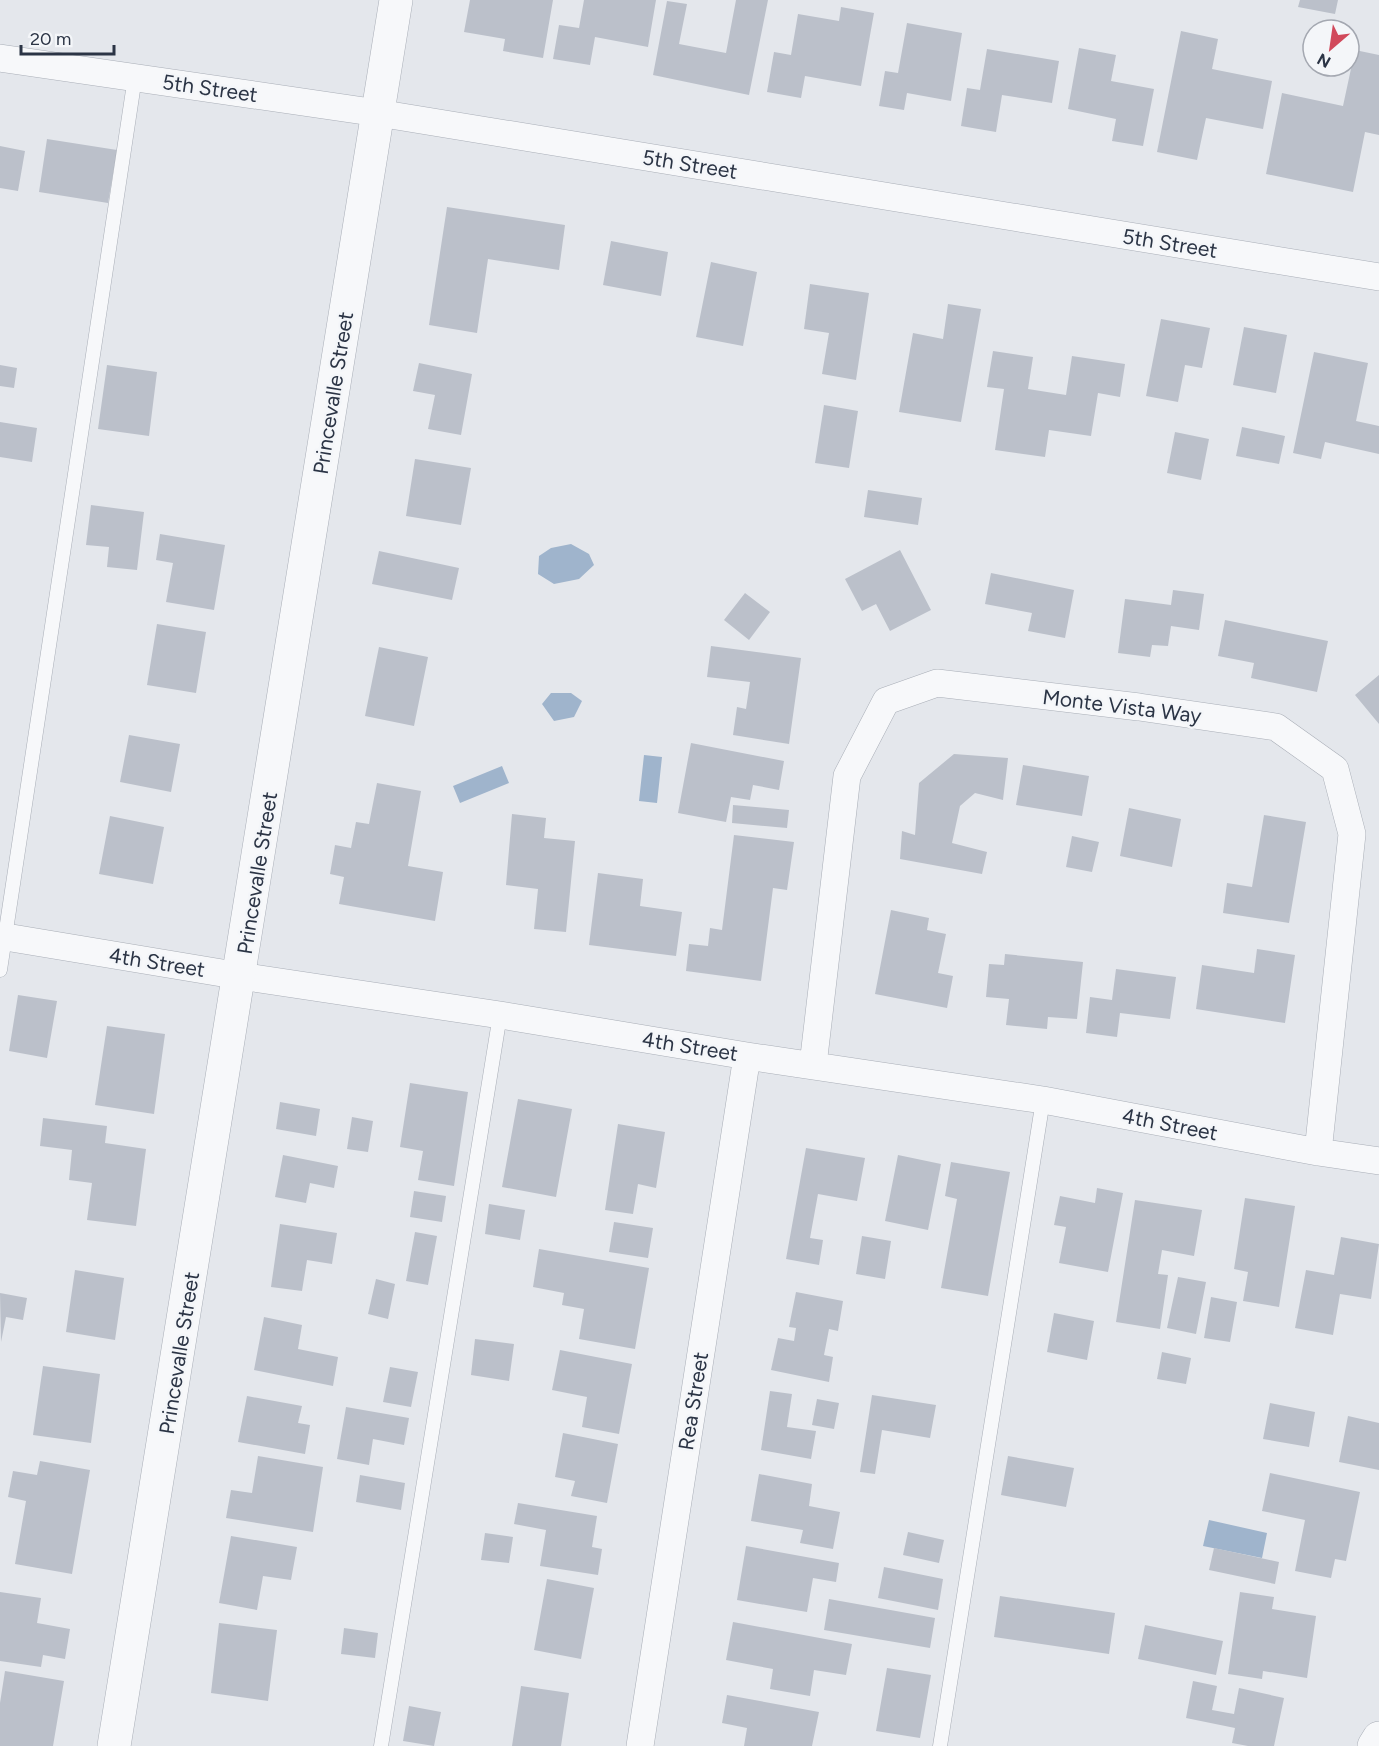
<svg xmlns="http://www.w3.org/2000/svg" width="1379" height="1746" viewBox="0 0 1379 1746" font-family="Figtree,sans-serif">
  <rect width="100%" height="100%" fill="#e4e7ec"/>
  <path fill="#9fb4cc" d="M571,544L589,554L594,565L579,579L554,584L538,574L539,556L551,548Z
    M551,693H571L582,701L574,717L554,721L542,704Z
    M644,755L662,757L657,803L639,801Z
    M502,766L509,783L460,803L453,786Z
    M1209,1520L1267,1533L1262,1558L1203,1546Z"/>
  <path fill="#bbc0ca" d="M470,0H553L543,58L503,51L505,39L464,32Z
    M584,0H656L648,47L595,37L590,65L553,59L559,25L579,28Z
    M736,0H768L749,95L653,75L667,1L687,4L679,44L726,53Z
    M1300,0H1338L1335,14L1298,7Z
    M841,7L874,13L861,86L805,76L801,98L767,92L774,52L791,55L798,14L839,21Z
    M907,23L962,33L951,101L907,93L904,110L879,106L885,71L898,73Z
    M1181,31L1218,39L1212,69L1272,81L1263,129L1206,118L1197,160L1157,152Z
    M1079,48L1116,55L1111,81L1154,89L1143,146L1112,141L1116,119L1068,109Z
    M987,49L1059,61L1052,103L1002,95L996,132L961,126L967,88L980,90Z
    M1355,50L1379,55V135L1365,132L1353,192L1266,174L1282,93L1343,106Z
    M47,139L117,150L108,203L39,192Z
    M0,146L25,151L18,191L0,188Z
    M447,207L565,225L559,270L488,259L477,333L429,325Z
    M611,241L668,252L661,296L603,285Z
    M711,262L757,272L743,346L696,337Z
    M810,284L869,293L856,380L822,374L829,333L804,329Z
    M948,304L981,309L961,422L899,412L913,333L943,339Z
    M1161,319L1210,328L1202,368L1185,365L1178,402L1146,396Z
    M1244,327L1287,335L1276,393L1233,385Z
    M993,351L1033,357L1028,389L1066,395L1072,356L1125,364L1120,397L1098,393L1091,436L1049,430L1045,457L995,450L1004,389L987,387Z
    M1314,352L1368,363L1356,421L1379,426V454L1325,442L1321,459L1293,453Z
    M419,363L472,374L461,435L428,429L435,395L413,391Z
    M0,365L17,368L14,388L0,386Z
    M107,365L157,372L149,436L98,429Z
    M824,405L858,411L849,468L815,463Z
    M0,422L37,428L32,462L0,457Z
    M1242,427L1285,436L1279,464L1236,456Z
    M1175,432L1209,439L1201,480L1167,473Z
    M415,459L471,468L461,525L406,516Z
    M868,490L922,498L918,525L864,517Z
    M91,505L144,512L137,570L107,567L109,547L86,545Z
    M160,534L225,545L214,610L166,602L173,563L156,560Z
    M900,550L931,610L890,631L876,604L862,611L845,579Z
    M379,551L459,568L452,600L372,584Z
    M991,573L1074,590L1065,638L1028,631L1032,613L985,604Z
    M1173,590L1204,594L1199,630L1171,626L1168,646L1152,645L1150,657L1118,653L1125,599L1171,605Z
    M745,593L770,612L749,640L724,620Z
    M1225,620L1328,641L1317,692L1251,678L1254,663L1218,656Z
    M157,624L206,632L196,693L147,685Z
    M711,646L801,658L789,744L733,735L737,707L746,709L750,682L707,677Z
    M379,647L428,657L414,726L365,716Z
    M1379,675V724L1355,695Z
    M129,735L180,744L171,792L120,782Z
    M691,743L784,761L779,790L753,785L750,800L731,797L726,822L678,813Z
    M954,754L1008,758L1003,800L975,793L960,806L952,843L987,852L982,874L900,859L902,831L915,835L919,783Z
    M1023,765L1089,776L1082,816L1016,805Z
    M377,783L421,791L408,866L443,872L435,921L339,904L344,877L330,874L335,845L351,848L356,822L369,824Z
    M733,805L789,810L787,828L732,823Z
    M1129,808L1181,819L1172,867L1120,856Z
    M512,814L546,818L544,838L575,841L566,932L534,929L538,889L506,885Z
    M1264,815L1306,822L1289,923L1223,913L1227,883L1252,887Z
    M110,816L164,827L153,884L99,874Z
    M734,835L794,842L787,890L773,888L761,981L686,971L689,944L708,946L710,928L722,930Z
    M1072,836L1099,842L1092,872L1066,867Z
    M598,873L643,879L640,906L682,912L676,956L589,945Z
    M891,910L929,918L927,930L946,934L938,973L953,976L947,1008L875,994Z
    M1257,949L1295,955L1285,1023L1196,1009L1202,965L1254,973Z
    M1005,954L1083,962L1077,1019L1048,1017L1047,1029L1006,1025L1009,999L986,997L989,964L1004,965Z
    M1116,969L1176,977L1170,1019L1120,1013L1117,1037L1086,1033L1090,997L1112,1000Z
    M18,995L57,1001L47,1058L9,1051Z
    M107,1026L165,1034L154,1114L95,1105Z
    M410,1083L468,1092L454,1186L418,1180L423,1151L400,1147Z
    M518,1099L572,1109L556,1197L502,1187Z
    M280,1102L320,1109L316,1136L276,1129Z
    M352,1117L373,1121L368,1152L347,1149Z
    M43,1118L107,1126L105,1143L146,1149L136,1226L87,1220L92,1183L69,1180L72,1150L40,1146Z
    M618,1124L665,1132L656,1188L638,1184L633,1214L605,1210Z
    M806,1148L865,1158L857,1201L818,1194L810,1238L823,1240L819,1265L786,1259Z
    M283,1155L338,1166L334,1188L310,1183L306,1203L275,1197Z
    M898,1155L941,1164L928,1230L885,1221Z
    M951,1162L1010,1172L988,1296L941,1288L957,1199L945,1196Z
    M1097,1188L1123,1193L1108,1272L1059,1263L1066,1227L1054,1225L1060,1196L1095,1203Z
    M414,1191L446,1196L442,1222L410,1217Z
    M1245,1198L1295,1206L1279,1307L1243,1301L1248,1272L1234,1269Z
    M1135,1200L1202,1210L1194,1256L1162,1250L1158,1274L1168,1275L1160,1329L1116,1322Z
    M489,1204L525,1210L520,1240L485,1234Z
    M614,1222L653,1228L648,1258L609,1252Z
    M280,1224L337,1233L332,1264L307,1260L302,1291L271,1287Z
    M415,1232L437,1236L428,1285L406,1281Z
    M862,1236L891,1241L885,1279L856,1274Z
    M1341,1237L1379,1244L1371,1299L1340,1294L1333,1335L1295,1328L1306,1270L1334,1275Z
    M539,1249L649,1268L635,1349L579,1339L584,1309L562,1305L564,1293L533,1287Z
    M75,1270L124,1278L115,1340L66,1332Z
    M1178,1277L1206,1282L1196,1334L1167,1328Z
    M376,1279L395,1284L388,1319L368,1314Z
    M796,1292L843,1301L838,1331L829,1329L824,1355L833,1357L829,1382L771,1370L778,1338L794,1341L796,1328L789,1327Z
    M0,1293L27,1298L23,1320L6,1317L1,1342Z
    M1211,1297L1237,1302L1230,1342L1204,1338Z
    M1054,1313L1094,1321L1087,1360L1047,1352Z
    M264,1317L302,1325L298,1349L338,1357L333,1386L254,1370Z
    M475,1339L514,1344L509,1381L471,1375Z
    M560,1350L632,1364L619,1434L582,1427L587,1397L552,1390Z
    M1162,1352L1191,1358L1186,1384L1157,1379Z
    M43,1366L100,1374L91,1443L33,1435Z
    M390,1367L418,1372L411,1407L383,1402Z
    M770,1391L792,1394L787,1427L816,1431L811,1459L761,1450Z
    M872,1395L936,1405L930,1438L882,1430L875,1474L860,1472Z
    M247,1396L302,1406L298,1423L310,1425L305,1454L238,1442Z
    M817,1399L839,1403L834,1429L812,1425Z
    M1270,1403L1315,1412L1309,1447L1263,1439Z
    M346,1407L409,1418L404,1445L373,1439L369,1465L337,1459Z
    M1348,1416L1379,1423V1470L1339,1462Z
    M563,1433L618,1444L607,1503L571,1496L575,1481L555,1477Z
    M258,1456L323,1467L313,1532L226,1518L231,1490L252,1493Z
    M1008,1456L1074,1468L1066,1507L1001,1495Z
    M40,1461L90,1470L72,1574L15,1564L26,1501L8,1497L13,1471L37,1475Z
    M1270,1473L1360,1492L1346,1561L1335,1559L1331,1578L1295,1571L1305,1520L1262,1511Z
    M759,1474L812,1484L809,1506L840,1512L833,1549L800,1543L803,1530L751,1521Z
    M360,1475L405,1483L401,1510L356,1502Z
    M518,1503L597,1516L592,1547L602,1549L598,1575L540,1566L546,1530L514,1524Z
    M908,1532L944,1540L939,1563L903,1555Z
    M485,1533L513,1537L509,1563L481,1560Z
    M231,1536L297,1547L291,1580L263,1576L257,1610L219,1603Z
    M746,1546L839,1563L836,1582L813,1578L807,1612L737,1600Z
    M1214,1548L1279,1562L1275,1584L1209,1570Z
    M884,1567L943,1579L938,1610L878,1598Z
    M547,1579L594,1588L581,1659L534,1650Z
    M0,1592L41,1598L37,1623L70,1629L65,1659L43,1655L41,1667L0,1661Z
    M1240,1592L1274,1597L1272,1609L1316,1616L1307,1678L1263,1671L1262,1679L1228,1674Z
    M1000,1596L1115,1613L1109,1654L994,1637Z
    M829,1599L935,1618L930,1648L824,1630Z
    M733,1622L852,1644L846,1675L814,1670L810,1696L770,1689L773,1669L726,1660Z
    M219,1623L277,1630L268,1701L211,1693Z
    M1145,1625L1223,1641L1216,1675L1138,1659Z
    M344,1628L378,1633L375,1658L341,1654Z
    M887,1668L931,1675L920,1738L876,1731Z
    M5,1671L64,1681L53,1746H0V1703Z
    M1193,1681L1217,1686L1212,1710L1234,1714L1239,1688L1284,1698L1274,1746H1248L1232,1743L1235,1728L1186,1718Z
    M521,1686L569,1693L561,1746H512Z
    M727,1695L819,1712L812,1746H744L747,1728L722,1723Z
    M409,1706L441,1712L434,1746L403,1741Z"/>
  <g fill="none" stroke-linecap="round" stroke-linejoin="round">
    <defs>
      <path id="service" d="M0,970L135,77
        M381,1746L500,1015
        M940,1746L1043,1100"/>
      <path id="minor" d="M0,58L378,113L1379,277
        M0,936L240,976L500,1015L747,1056L1043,1100L1318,1152L1379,1161
        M813,1065L847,776L886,701L937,683L1139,707L1276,727L1335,769L1352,834L1318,1152
        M640,1746L747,1056"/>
      <path id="tertiary" d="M114,1746L396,0
        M1374,1746L1379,1738"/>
    </defs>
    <use href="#service" stroke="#a9aeb7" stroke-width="15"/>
    <use href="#minor" stroke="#a9aeb7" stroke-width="28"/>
    <use href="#tertiary" stroke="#a9aeb7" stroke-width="34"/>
    <use href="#service" stroke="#f7f8fa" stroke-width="14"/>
    <use href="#minor" stroke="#f7f8fa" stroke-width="27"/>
    <use href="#tertiary" stroke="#f7f8fa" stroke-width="33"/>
  </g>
  <g text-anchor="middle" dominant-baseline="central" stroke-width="5" stroke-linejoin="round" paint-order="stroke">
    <g font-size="21" fill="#2b3445" stroke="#f4f6f9">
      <text transform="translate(210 88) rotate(8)">5th Street</text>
      <text transform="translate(690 164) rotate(9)">5th Street</text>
      <text transform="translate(1170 243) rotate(9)">5th Street</text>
      <text transform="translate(333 393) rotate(-81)">Princevalle Street</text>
      <text transform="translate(1122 706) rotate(7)">Monte Vista Way</text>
      <text transform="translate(257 873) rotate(-81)">Princevalle Street</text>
      <text transform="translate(157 962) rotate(9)">4th Street</text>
      <text transform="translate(690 1046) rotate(9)">4th Street</text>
      <text transform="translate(1170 1124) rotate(11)">4th Street</text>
      <text transform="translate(179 1353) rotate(-81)">Princevalle Street</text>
      <text transform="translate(693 1401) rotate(-81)">Rea Street</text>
    </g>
  </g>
  <g transform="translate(1331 48) rotate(209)"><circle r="28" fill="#f4f6f9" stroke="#a4a8b1" stroke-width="1.5"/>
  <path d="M0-4.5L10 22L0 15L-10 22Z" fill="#d1495b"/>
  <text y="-9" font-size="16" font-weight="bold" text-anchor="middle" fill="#2b3445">N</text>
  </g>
  <path d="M21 45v9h93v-9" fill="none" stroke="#2b3445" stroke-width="3"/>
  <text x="30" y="45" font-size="18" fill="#2b3445" stroke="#f4f6f9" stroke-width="4.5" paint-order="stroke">20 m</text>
</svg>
